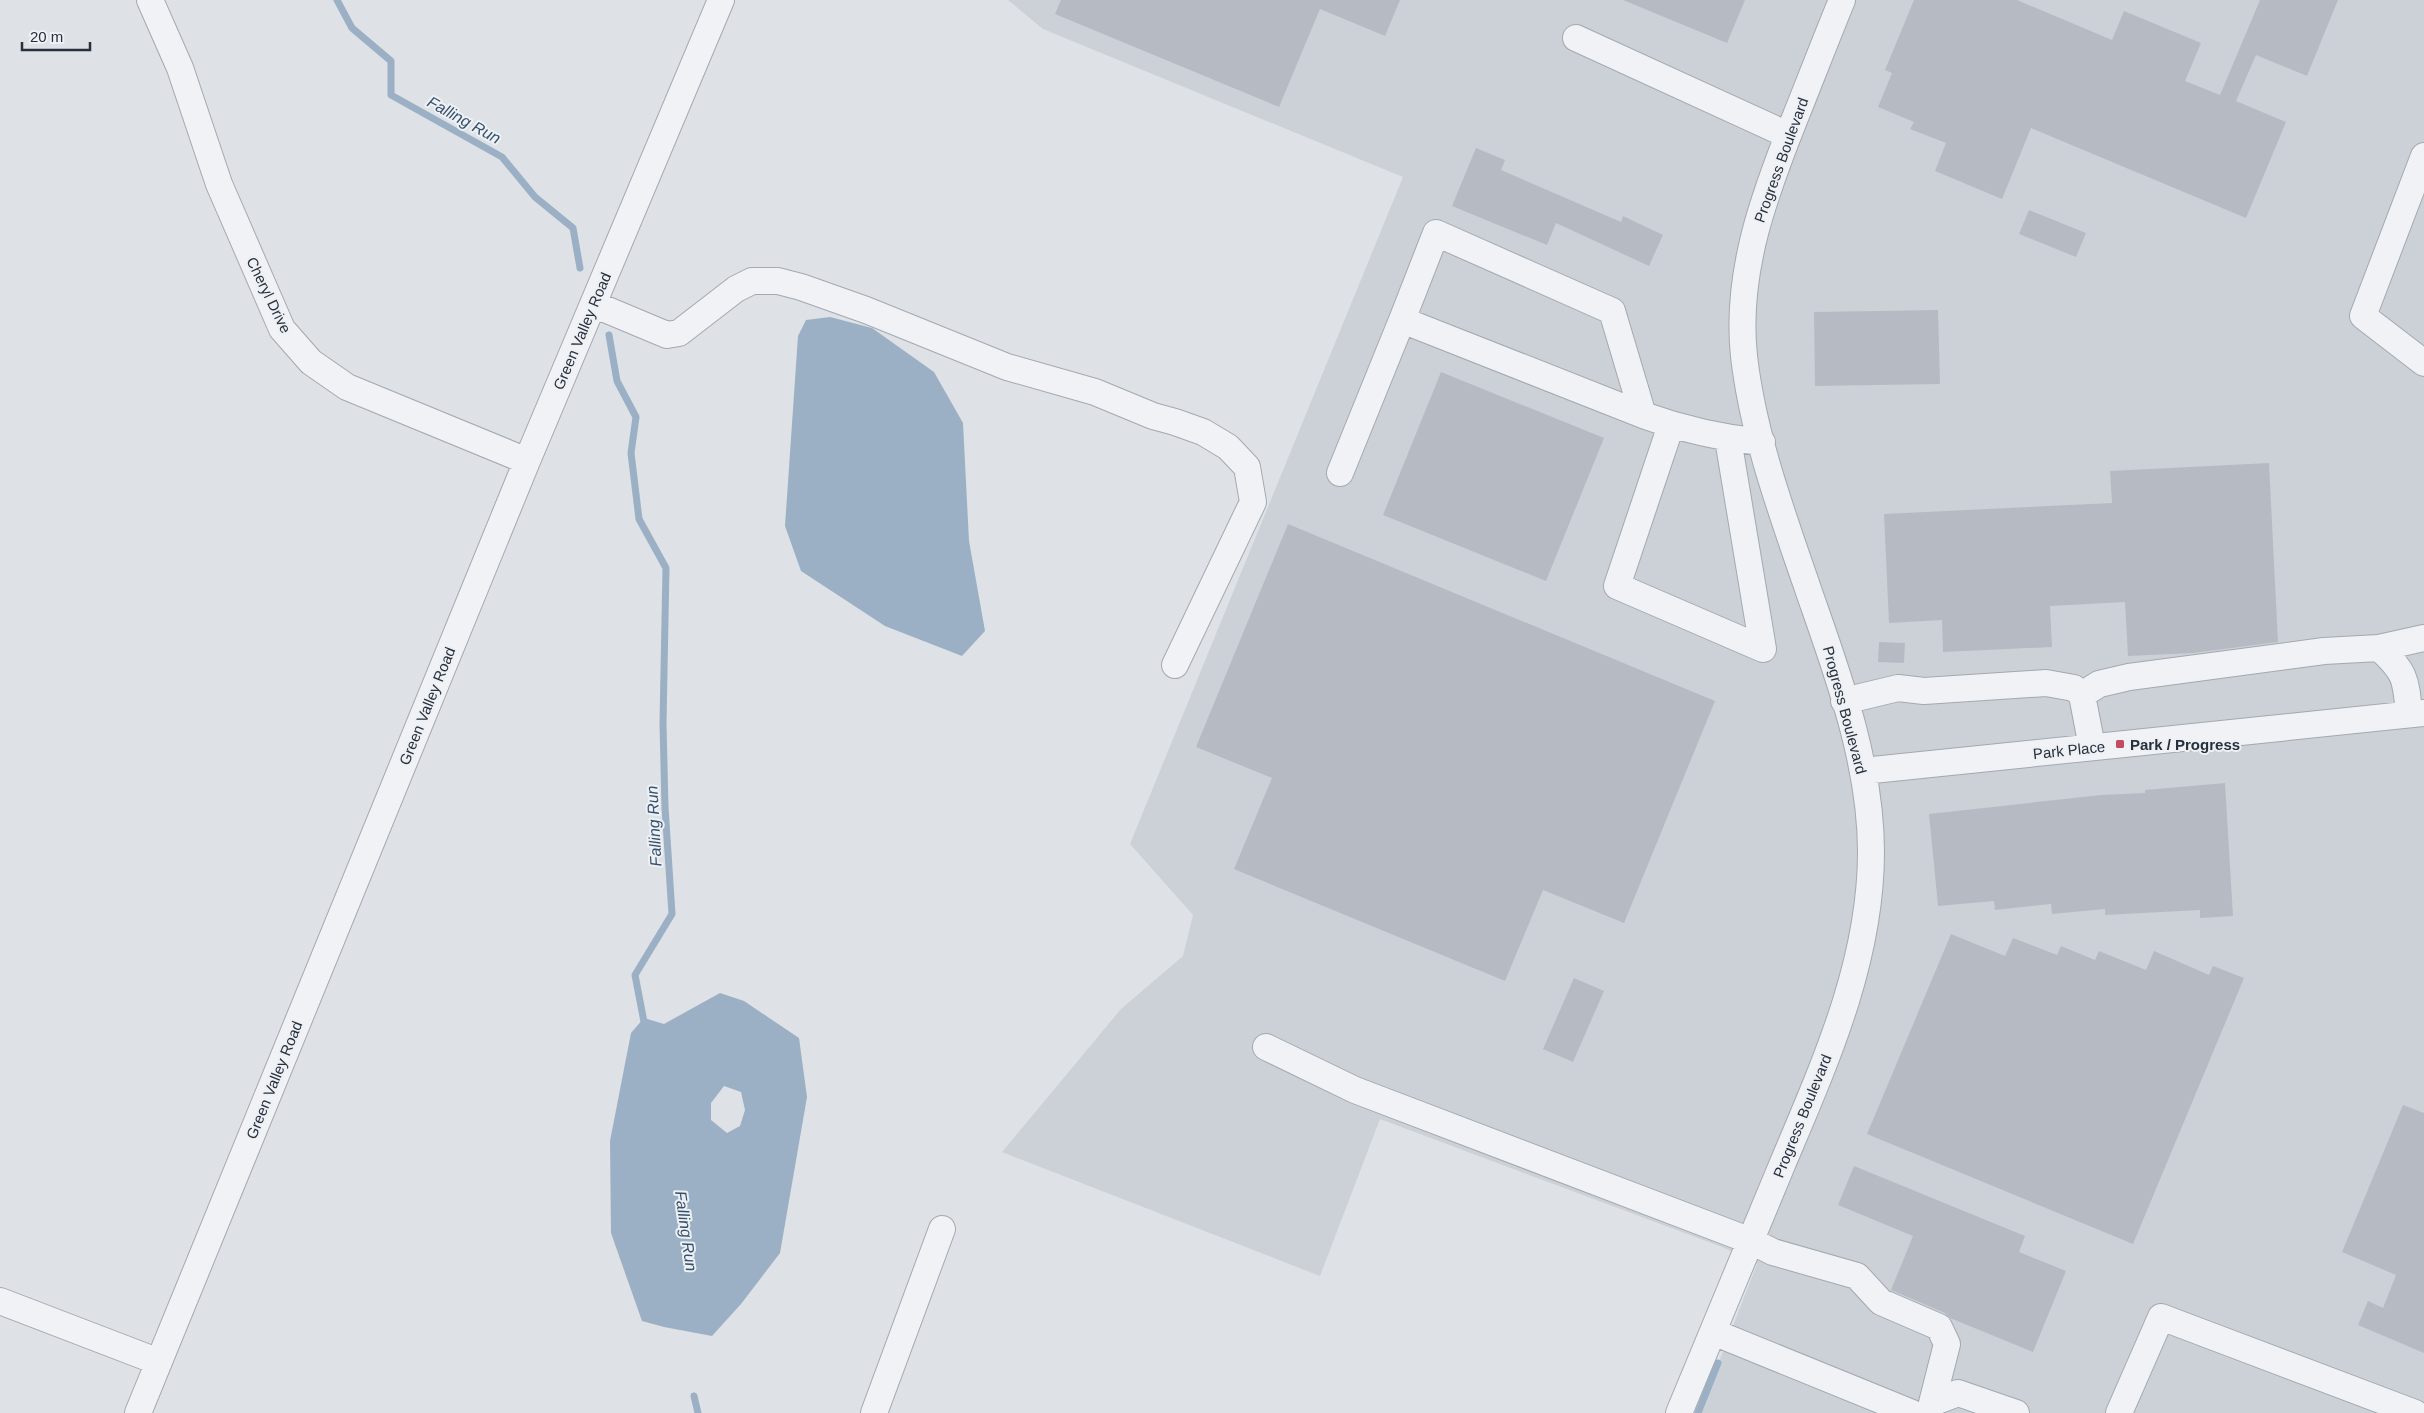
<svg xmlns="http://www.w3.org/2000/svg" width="2424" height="1413" viewBox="0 0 2424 1413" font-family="Helvetica,sans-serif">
  <rect width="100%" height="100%" fill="#dee1e6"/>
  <path fill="#ccd1d8" d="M1008,0H2424V1413H1699L1757,1264L1722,1247L1380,1119L1320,1276L1002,1152L1121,1009L1183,956L1193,915L1130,844L1403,177L1043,29Z"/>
  <path fill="#9bb0c4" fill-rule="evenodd" d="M830,317L872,328L934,372L963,423L969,541L985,631L962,656L885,626L801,571L785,526L798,336L806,320Z
    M720,993L744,1001L799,1038L807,1097L780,1253L741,1304L712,1336L664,1327L642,1321L611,1233L610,1141L631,1033L644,1018L664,1024ZM724,1086L741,1092L745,1110L740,1126L727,1133L711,1120V1103Z"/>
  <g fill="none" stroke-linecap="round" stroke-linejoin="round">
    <path stroke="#9bb0c4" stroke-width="7" d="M337,0L352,28L391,61V95L502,157L535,197L573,228L580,268
      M609,335L617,381L636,417L631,453L639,519L666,568L663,723L665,807L672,914L635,975L645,1027
      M694,1396L698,1413
      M1698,1413L1718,1363"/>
  </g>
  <path fill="#b6bbc3" d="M1061,0H1400L1385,36L1320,9L1279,107L1055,14Z
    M1623,0H1745L1727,43Z
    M1914,0H2017L2112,40L2124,11L2201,43L2185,81L2220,95L2260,0H2338L2307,76L2256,55L2236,101L2286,122L2246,218L2031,128L2002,199L1935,171L1946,143L1910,129L1914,122L1878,107L1892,73L1885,70Z
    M1476,148L1505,160L1501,170L1621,222L1623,216L1663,235L1649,266L1556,223L1547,245L1452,206Z
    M2029,210L2086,233L2076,257L2019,234Z
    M1938,310L1940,384L1815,386L1814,312Z
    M1441,372L1604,438L1546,581L1383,515Z
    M2269,463L2278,642L2193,653L2128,656L2125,602L2050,606L2052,647L1943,652L1942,620L1889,623L1884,514L2112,503L2110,471Z
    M1288,524L1715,701L1624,923L1543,890L1505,981L1234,869L1272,778L1196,747Z
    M1879,642L1905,643L1904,663L1878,662Z
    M2225,783L2233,916L2200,918V910L2105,915V909L2052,914L2051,904L1995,910L1994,901L1938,906L1929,814L2101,795L2145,793V790Z
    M1951,934L2005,956L2013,938L2057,955L2061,946L2095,960L2099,951L2146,970L2154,951L2209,975L2213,966L2244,978L2133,1244L1867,1134Z
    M1574,978L1604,991L1573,1062L1543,1049Z
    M2403,1105L2424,1113V1353L2358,1325L2368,1301L2383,1308L2396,1275L2342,1252Z
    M1854,1166L2025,1236L2019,1252L2066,1271L2033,1352L1950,1318L1945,1313L1891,1290L1913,1236L1838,1205Z"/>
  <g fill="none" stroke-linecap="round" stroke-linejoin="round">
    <defs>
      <path id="minor" d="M150,0L180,68L219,184L282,329L311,362L347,387L527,461
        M1576,38L1788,135
        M2424,156L2363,316L2424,363
        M593,304L667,335L679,333L736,289L752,281H778L801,287L866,310L1007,367L1095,392L1153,416L1175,422L1203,432L1228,447L1247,467L1253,502L1175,665
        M1643,415L1402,320L1436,233L1612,311L1643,415C1682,429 1721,438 1762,442
        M1671,425L1617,586L1763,649L1728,439
        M1340,473L1402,320
        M2379,648C2406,672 2406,680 2409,714
        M2082,695L2099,684L2129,677L2324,651L2379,648L2424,638
        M1844,701L1898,688L1924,691L2046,683L2074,688L2082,695L2092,747
        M1863,771L2424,713
        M1266,1047L1355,1090L1751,1241L1773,1252L1857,1276L1881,1302L1939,1327L1947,1344L1932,1403L1958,1393L2016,1413
        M0,1301L159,1362
        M1713,1332L1912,1413
        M138,1413L527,461L721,0
        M874,1413L942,1229
        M1679,1413C1713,1330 1748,1248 1782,1165C1824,1065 1871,963 1871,852C1871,763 1838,675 1809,592C1783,516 1753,436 1744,356C1735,272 1765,193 1795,118C1811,78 1826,39 1842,0
        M2119,1413L2161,1317L2415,1413"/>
    </defs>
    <use href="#minor" stroke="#a4a8b0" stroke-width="28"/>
    <use href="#minor" stroke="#f0f2f5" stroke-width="26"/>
  </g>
  <rect fill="#c34b62" stroke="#edf0f4" stroke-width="2" x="2115" y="739" width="10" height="10" rx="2.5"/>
  <g text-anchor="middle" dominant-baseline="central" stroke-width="4" stroke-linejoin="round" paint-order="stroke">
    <g font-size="15" fill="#28303c" stroke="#edf0f4">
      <text transform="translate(1781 160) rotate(-70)">Progress Boulevard</text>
      <text transform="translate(269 295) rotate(64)">Cheryl Drive</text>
      <text transform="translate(582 331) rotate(-67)">Green Valley Road</text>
      <text transform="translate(427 706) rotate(-68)">Green Valley Road</text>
      <text transform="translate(1845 710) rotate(75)">Progress Boulevard</text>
      <text transform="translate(2069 750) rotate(-6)">Park Place</text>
      <text transform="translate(274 1080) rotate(-68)">Green Valley Road</text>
      <text transform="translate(1802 1116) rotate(-68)">Progress Boulevard</text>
    </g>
    <g font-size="15" font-weight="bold" fill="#28303c" stroke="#edf0f4" text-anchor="start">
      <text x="2130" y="744">Park / Progress</text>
    </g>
    <g font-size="16" font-style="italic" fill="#36506c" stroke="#edf0f4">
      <text transform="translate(464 120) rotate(29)">Falling Run</text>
      <text transform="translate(654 826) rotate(-93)">Falling Run</text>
      <text transform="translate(686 1231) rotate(82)">Falling Run</text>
    </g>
  </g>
  <path d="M22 42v8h68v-8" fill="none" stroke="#28303c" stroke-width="2.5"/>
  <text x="30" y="42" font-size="15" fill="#28303c" stroke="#edf0f4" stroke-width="4" paint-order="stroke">20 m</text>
</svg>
